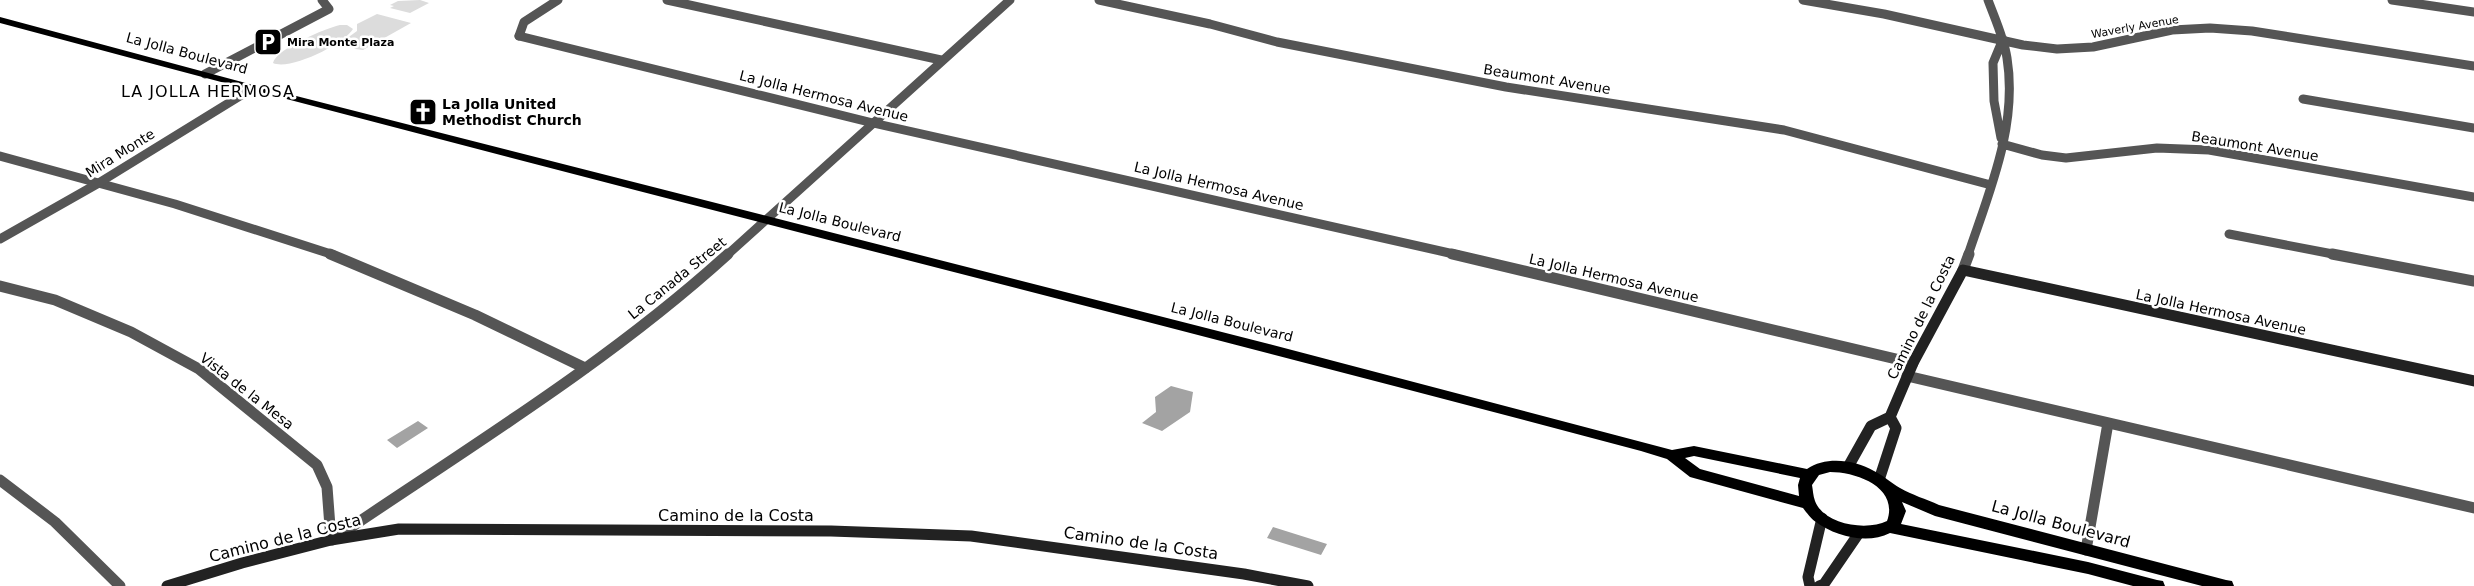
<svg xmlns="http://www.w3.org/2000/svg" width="2474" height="586" viewBox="0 0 2474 586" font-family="'DejaVu Sans',sans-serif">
  <rect width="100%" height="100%" fill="#fff"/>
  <path fill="#dcdcdc" d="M420,0L429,3L410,13L390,8L394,6L390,5L398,1Z
    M377,14L411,23L363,50L355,49L346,39L357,31V24Z
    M340,25H347L353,29C344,44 290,71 273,63C276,49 326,28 340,25Z"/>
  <path fill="#a3a3a3" d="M1171,386L1193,392L1190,412L1162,431L1142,423L1156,412L1155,397Z
    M418,421L428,428L397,448L387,440Z
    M1273,527L1327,544L1321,555L1267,538Z"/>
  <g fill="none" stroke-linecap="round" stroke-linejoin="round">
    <path stroke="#555" stroke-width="9" d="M667,0L941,60
      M2392,0L2474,12
      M519,36L524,22L558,0
      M2303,99L2474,128
      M0,156L175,204L334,255
      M2229,234L2338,255"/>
    <path stroke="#555" stroke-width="11" d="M330,254L475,315L585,368
      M2332,254L2474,281
      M1907,376L2474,508
      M0,480L55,522L120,586
      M2086,550L2108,423"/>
    <path stroke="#555" stroke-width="9" d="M1099,0L1210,24L1277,42L1506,87L1784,130L1991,185
      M1803,0L1884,14L2023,45L2057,49L2093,47L2172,30L2210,28L2252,31L2474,66
      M519,36L873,123L1458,255
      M205,74L329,9L322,0
      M2001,138L1994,101L1993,63L2003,39
      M2002,144L2042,155L2066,158L2157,148L2209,150L2474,197
      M0,239L97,184L253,88
      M727,255L1010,0
      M1968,255C1989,192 2018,126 2007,58C2004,38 1995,19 1988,0"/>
    <path stroke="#555" stroke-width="11" d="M1452,254L1913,363
      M1963,270L1969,254
      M0,286L55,300L131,332L199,369L317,465L327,487L331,540
      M332,540C466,449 608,363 728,254"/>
    <path stroke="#222" stroke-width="11" d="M1848,467L1871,426L1890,417L1913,363L1963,270L2474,381
      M1879,480L1896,428L1890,417
      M167,586L242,563L331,540L399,529L831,531L971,536L1244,574L1308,586
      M1810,586L1808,577L1822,518
      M1819,586L1824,584L1859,533"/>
    <path fill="#000" fill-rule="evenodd" d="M0,17L257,86L1265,343L1672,450L1694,446L1807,469C1826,456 1855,460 1874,471C1883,475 1891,483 1900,488C1912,495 1926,499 1939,505L2226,580L2232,581L2234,586H2202L1935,516L1902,502L1906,511L1901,524L2088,562L2157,580L2163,581L2165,586H2133L2088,574L1890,533C1867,545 1835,536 1816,522C1811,519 1807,513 1803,508L1690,477L1667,459L1641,451C1095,306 546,170 0,23ZM1694,456L1800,478L1798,485L1799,496L1700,469L1685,458ZM1830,472C1858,472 1899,488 1887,521C1867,531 1824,525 1815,501C1813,496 1813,490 1812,485L1819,475Z"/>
  </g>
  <defs>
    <symbol id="parking-square" viewBox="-11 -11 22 22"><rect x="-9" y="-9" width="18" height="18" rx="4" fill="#000" stroke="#fff"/><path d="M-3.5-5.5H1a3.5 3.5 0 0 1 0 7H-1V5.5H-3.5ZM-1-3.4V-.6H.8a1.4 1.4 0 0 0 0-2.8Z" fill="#fff"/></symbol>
    <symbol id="church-square" viewBox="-11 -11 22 22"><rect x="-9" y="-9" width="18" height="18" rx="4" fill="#000" stroke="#fff"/><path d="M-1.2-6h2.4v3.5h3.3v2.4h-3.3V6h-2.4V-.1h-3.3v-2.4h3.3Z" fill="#fff"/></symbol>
  </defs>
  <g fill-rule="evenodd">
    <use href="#parking-square" x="252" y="26" width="32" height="32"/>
    <use href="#church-square" x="407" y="96" width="32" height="32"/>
  </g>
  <g text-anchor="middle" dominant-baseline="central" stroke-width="5" stroke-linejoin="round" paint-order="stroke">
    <g font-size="11" fill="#000" stroke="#fff">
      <text transform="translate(2135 27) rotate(-10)">Waverly Avenue</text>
    </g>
    <g font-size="11" font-weight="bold" fill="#000" stroke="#fff" text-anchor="start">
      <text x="287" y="42">Mira Monte Plaza</text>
    </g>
    <g font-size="14" fill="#000" stroke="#fff">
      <text transform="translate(187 53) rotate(15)">La Jolla Boulevard</text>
      <text transform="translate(1547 79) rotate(9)">Beaumont Avenue</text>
      <text transform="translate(824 96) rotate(14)">La Jolla Hermosa Avenue</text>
      <text transform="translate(2255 146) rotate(9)">Beaumont Avenue</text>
      <text transform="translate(120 153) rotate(-32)">Mira Monte</text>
      <text transform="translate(1219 186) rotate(13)">La Jolla Hermosa Avenue</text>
      <text transform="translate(840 222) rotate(14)">La Jolla Boulevard</text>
      <text transform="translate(677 278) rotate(-39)">La Canada Street</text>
      <text transform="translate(1614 278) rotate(13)">La Jolla Hermosa Avenue</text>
      <text transform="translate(2221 312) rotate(12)">La Jolla Hermosa Avenue</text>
      <text transform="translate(1921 317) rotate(-64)">Camino de la Costa</text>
      <text transform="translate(1232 322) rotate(14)">La Jolla Boulevard</text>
      <text transform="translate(247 391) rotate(38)">Vista de la Mesa</text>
    </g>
    <g font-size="14" font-weight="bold" fill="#000" stroke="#fff" text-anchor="start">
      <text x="442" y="104">La Jolla United<tspan x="442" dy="16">Methodist Church</tspan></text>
    </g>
    <g font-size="16" letter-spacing="1" fill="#000" stroke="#fff">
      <text x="208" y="91">LA JOLLA HERMOSA</text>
    </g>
    <g font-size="16" fill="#000" stroke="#fff">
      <text x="736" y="515">Camino de la Costa</text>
      <text transform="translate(2061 524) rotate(15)">La Jolla Boulevard</text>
      <text transform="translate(285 538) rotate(-14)">Camino de la Costa</text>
      <text transform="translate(1141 543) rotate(8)">Camino de la Costa</text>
    </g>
  </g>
</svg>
